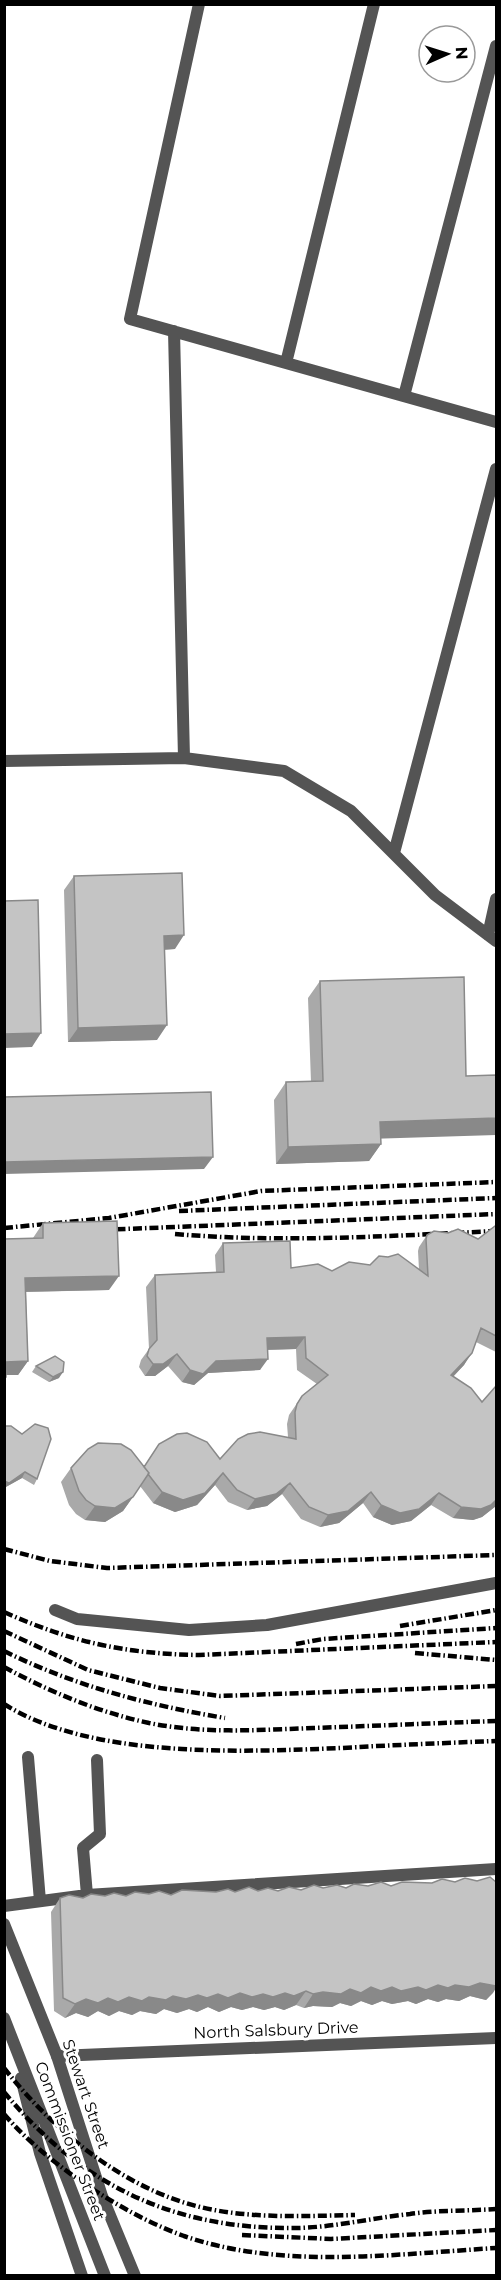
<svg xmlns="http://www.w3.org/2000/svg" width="501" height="2280" viewBox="0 0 501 2280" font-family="Montserrat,sans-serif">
  <rect width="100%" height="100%" fill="#fff"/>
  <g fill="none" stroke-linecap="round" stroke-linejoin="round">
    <path stroke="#545454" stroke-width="12" d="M199,4L130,319L496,422
      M174,331L184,758
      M286,363L374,4
      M404,396L496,46
      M4,761L184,758L284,771L351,811L435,895L496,941
      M394,853L496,469
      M488,935L496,899
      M55,1610L77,1619L189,1630L267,1625L496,1583
      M28,1757L40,1901
      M87,1895L83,1848L100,1834L97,1760
      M4,1906L87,1895L496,1869
      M57,2056L496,2038"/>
    <path stroke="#545454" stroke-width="12" d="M4,1924L57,2056L102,2196L135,2276
      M4,2018L105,2276
      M21,2078L40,2153L82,2276"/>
    <path stroke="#000" stroke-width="4.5" stroke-dasharray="9 3 1.5 3" stroke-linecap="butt" d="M179,1211L496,1198
      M4,1228L109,1218L261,1191L496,1182
      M100,1230L496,1214
      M175,1234C282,1243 389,1236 496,1231
      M4,1549L50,1561L107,1568L496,1555
      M4,1612C71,1642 126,1654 199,1655L496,1642
      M400,1626L496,1610
      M4,1631L88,1670L160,1688L220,1696L496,1686
      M296,1644L323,1639L496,1628
      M4,1651C75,1686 147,1705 225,1718
      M415,1653L496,1660
      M4,1667C50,1692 98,1712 149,1723C203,1734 259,1730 313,1728C374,1726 435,1723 496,1721
      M4,1704C91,1759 242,1752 341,1748C393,1745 445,1743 496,1741
      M4,2068C53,2130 122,2188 200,2207C250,2219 303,2216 355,2215
      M4,2092C81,2185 172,2229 293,2228C332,2228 371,2218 410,2214C439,2210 468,2211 496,2209
      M4,2114C28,2142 54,2162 83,2183C115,2204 148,2223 184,2236C282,2270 395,2254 496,2248
      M242,2235L331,2239L496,2230"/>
  </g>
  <path fill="#a9a9a9" d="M74,876L175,949L164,950L157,1040L68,1042L64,890Z
    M320,981L381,1139V1144L369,1161L276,1164L274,1100L286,1082H311L308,998Z
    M43,1223L109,1290L26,1292L28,1361L18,1375H6L4,1379V1239L33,1238Z
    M496,1225V1352L476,1342L464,1365L453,1377L482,1402L496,1386V1506L482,1517L473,1520L453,1518L431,1505L411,1521L392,1525L373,1517L363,1503L339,1523L320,1527L301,1519L282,1494L267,1506L247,1510L228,1502L215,1485L197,1505L175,1512L153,1503L140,1486L123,1511L105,1522L85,1520L76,1514L69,1505L61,1482L71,1468L144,1467L159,1444L220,1459L288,1437L287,1424L289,1415L302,1396L317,1384L297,1370L296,1349L268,1350L260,1370L208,1373L194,1385L182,1382L168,1366L155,1376H145L139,1367L141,1360L149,1349L146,1287L155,1275L216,1272L215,1255L223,1243L291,1268L332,1271L370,1265L419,1270L418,1251L419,1247L427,1235L478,1239Z
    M36,1366L59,1378L49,1382L32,1372Z
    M4,1426L37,1479L34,1485L22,1478L4,1488Z
    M477,1881L496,1882V1988L486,2000L470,1996L459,2001L446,1999L438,2002L428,1999L416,2004L408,2001L392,2004L382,2001L372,2005L361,2001L351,2006L340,2003L332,2007L313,2006L304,2008L296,2005L284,2010L275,2007L264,2010L253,2007L242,2010L231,2007L219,2012L208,2007L197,2012L189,2009L177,2013L164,2009L156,2014L140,2011L132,2015L119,2011L109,2016L98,2011L88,2017L76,2013L65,2018L54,2011L51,1912L60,1898H83L105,1896H126L149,1894L171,1895L216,1892L278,1891L323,1888H346L368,1886H391L455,1882Z"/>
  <path fill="#898989" d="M184,935L175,949L154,950L164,936Z
    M167,1025L157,1040L68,1042L78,1028Z
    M41,1033L32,1047L4,1048V1034Z
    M496,1118V1135L368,1139L380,1122Z
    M381,1144L369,1161L276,1164L288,1147Z
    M213,1157L204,1169L4,1174V1162Z
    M119,1276L109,1290L16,1292L25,1278Z
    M305,1337L296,1349L259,1350L267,1338Z
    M472,1353L464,1365L443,1387L451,1375Z
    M177,1354L168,1366L155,1376H145L153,1364Z
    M268,1359L260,1370L208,1373L194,1385L182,1382L190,1370L216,1361Z
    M28,1361L18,1375H4L6,1362Z
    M63,1372L59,1378L49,1382L53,1377Z
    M25,1472L22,1478L4,1488V1481Z
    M223,1473L215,1485L197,1505L175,1512L153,1503L162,1492Z
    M290,1483L282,1494L267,1506L247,1510L255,1499Z
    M371,1492L363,1503L339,1523L320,1527L328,1515Z
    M439,1493L431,1505L411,1521L392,1525L373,1517L381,1505Z
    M133,1497L123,1511L105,1522L85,1520L95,1506Z
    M496,1500V1506L482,1517L473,1520L453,1518L461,1507Z
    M480,1983L496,1985V1988L493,1993L486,2000L470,1996L459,2001L446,1999L438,2002L428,1999L416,2004L408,2001L392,2004L382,2001L372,2005L361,2001L351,2006L340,2003L332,2007L313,2006L304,2008L313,1994L323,1992L371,1987H418L438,1985H455Z
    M306,1991L296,2005L284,2010L275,2007L264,2010L253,2007L242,2010L231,2007L219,2012L208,2007L197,2012L189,2009L177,2013L164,2009L156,2014L140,2011L132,2015L119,2011L109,2016L98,2011L88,2017L76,2013L65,2018L75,2004L86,1999L240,1993H285Z"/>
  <path fill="#c4c4c4" stroke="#898989" stroke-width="1.5" d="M182,873L184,935L164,936L167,1025L78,1028L74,876Z
    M38,900L41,1033L4,1034V901Z
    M464,977L466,1076L496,1075V1118L380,1122L381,1144L288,1147L286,1082L323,1081L320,981Z
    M211,1092L213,1157L4,1162V1097Z
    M117,1221L119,1276L25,1278L28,1361L6,1362V1377H4V1239L43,1238V1223Z
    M496,1225V1336L481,1328L472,1353L451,1375L471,1388L482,1402L496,1386V1500L491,1505L481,1509L461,1507L439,1493L419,1509L400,1513L381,1505L371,1492L348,1511L328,1515L309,1507L290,1483L276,1494L255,1499L237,1490L223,1473L205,1493L183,1500L162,1492L148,1474L149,1473L144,1467L159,1444L177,1434L187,1433L207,1442L220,1459L238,1439L248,1434L260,1432L296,1439L295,1412L297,1404L302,1396L328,1375L306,1358L305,1337L267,1338L268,1359L216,1361L203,1374L190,1370L177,1354L163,1364H153L147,1356L149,1349L157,1340L155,1275L224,1272L223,1243L290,1241L291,1268L318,1264L332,1271L349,1262L370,1265L379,1256L388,1257L398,1254L428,1276L426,1239L427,1235L434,1231L448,1233L458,1229L478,1239L495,1226Z
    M55,1356L64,1362L63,1372L53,1377L36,1366Z
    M35,1424L48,1428L51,1439L37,1479L25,1472L9,1483L4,1481V1426H11L22,1434Z
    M98,1443L121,1444L131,1450L149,1473L133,1497L115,1508L95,1506L86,1500L79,1491L71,1468L88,1449Z
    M490,1877L496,1882V1986L480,1983L469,1987L455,1985L448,1988L438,1985L426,1990L418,1987L401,1991L392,1987L381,1991L371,1987L361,1993L350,1989L341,1994L323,1992L313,1994L306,1991L294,1996L285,1993L273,1997L263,1994L252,1997L240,1993L228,1998L218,1994L207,1998L198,1995L186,1999L173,1996L166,2000L149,1997L142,2001L129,1997L118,2002L108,1998L98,2003L86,1999L75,2004L63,1998L60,1898L69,1895L83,1898L91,1894L105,1896L114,1893L126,1896L135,1892L149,1894L159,1891L171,1895L182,1890L216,1892L228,1889L235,1892L249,1887L258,1891L268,1888L278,1891L289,1887L301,1890L314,1885L323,1888L337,1885L346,1888L354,1884L368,1886L381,1882L391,1886L402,1882L432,1883L442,1879L455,1882L465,1878L477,1881Z"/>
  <g text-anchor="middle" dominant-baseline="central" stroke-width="6" stroke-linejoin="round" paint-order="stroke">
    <g font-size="16" fill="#000" stroke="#fff">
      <text transform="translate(276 2030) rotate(-2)">North Salsbury Drive</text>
      <text transform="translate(86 2094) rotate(71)">Stewart Street</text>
      <text transform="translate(70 2141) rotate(69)">Commissioner Street</text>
    </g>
  </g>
  <rect width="501" height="2280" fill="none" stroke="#000000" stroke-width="12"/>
  <g transform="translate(447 54) rotate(87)"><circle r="28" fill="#ffffff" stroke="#999999" stroke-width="1.5"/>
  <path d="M0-4.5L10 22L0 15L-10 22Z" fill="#000000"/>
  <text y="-9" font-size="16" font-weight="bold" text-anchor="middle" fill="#000000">N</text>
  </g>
</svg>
